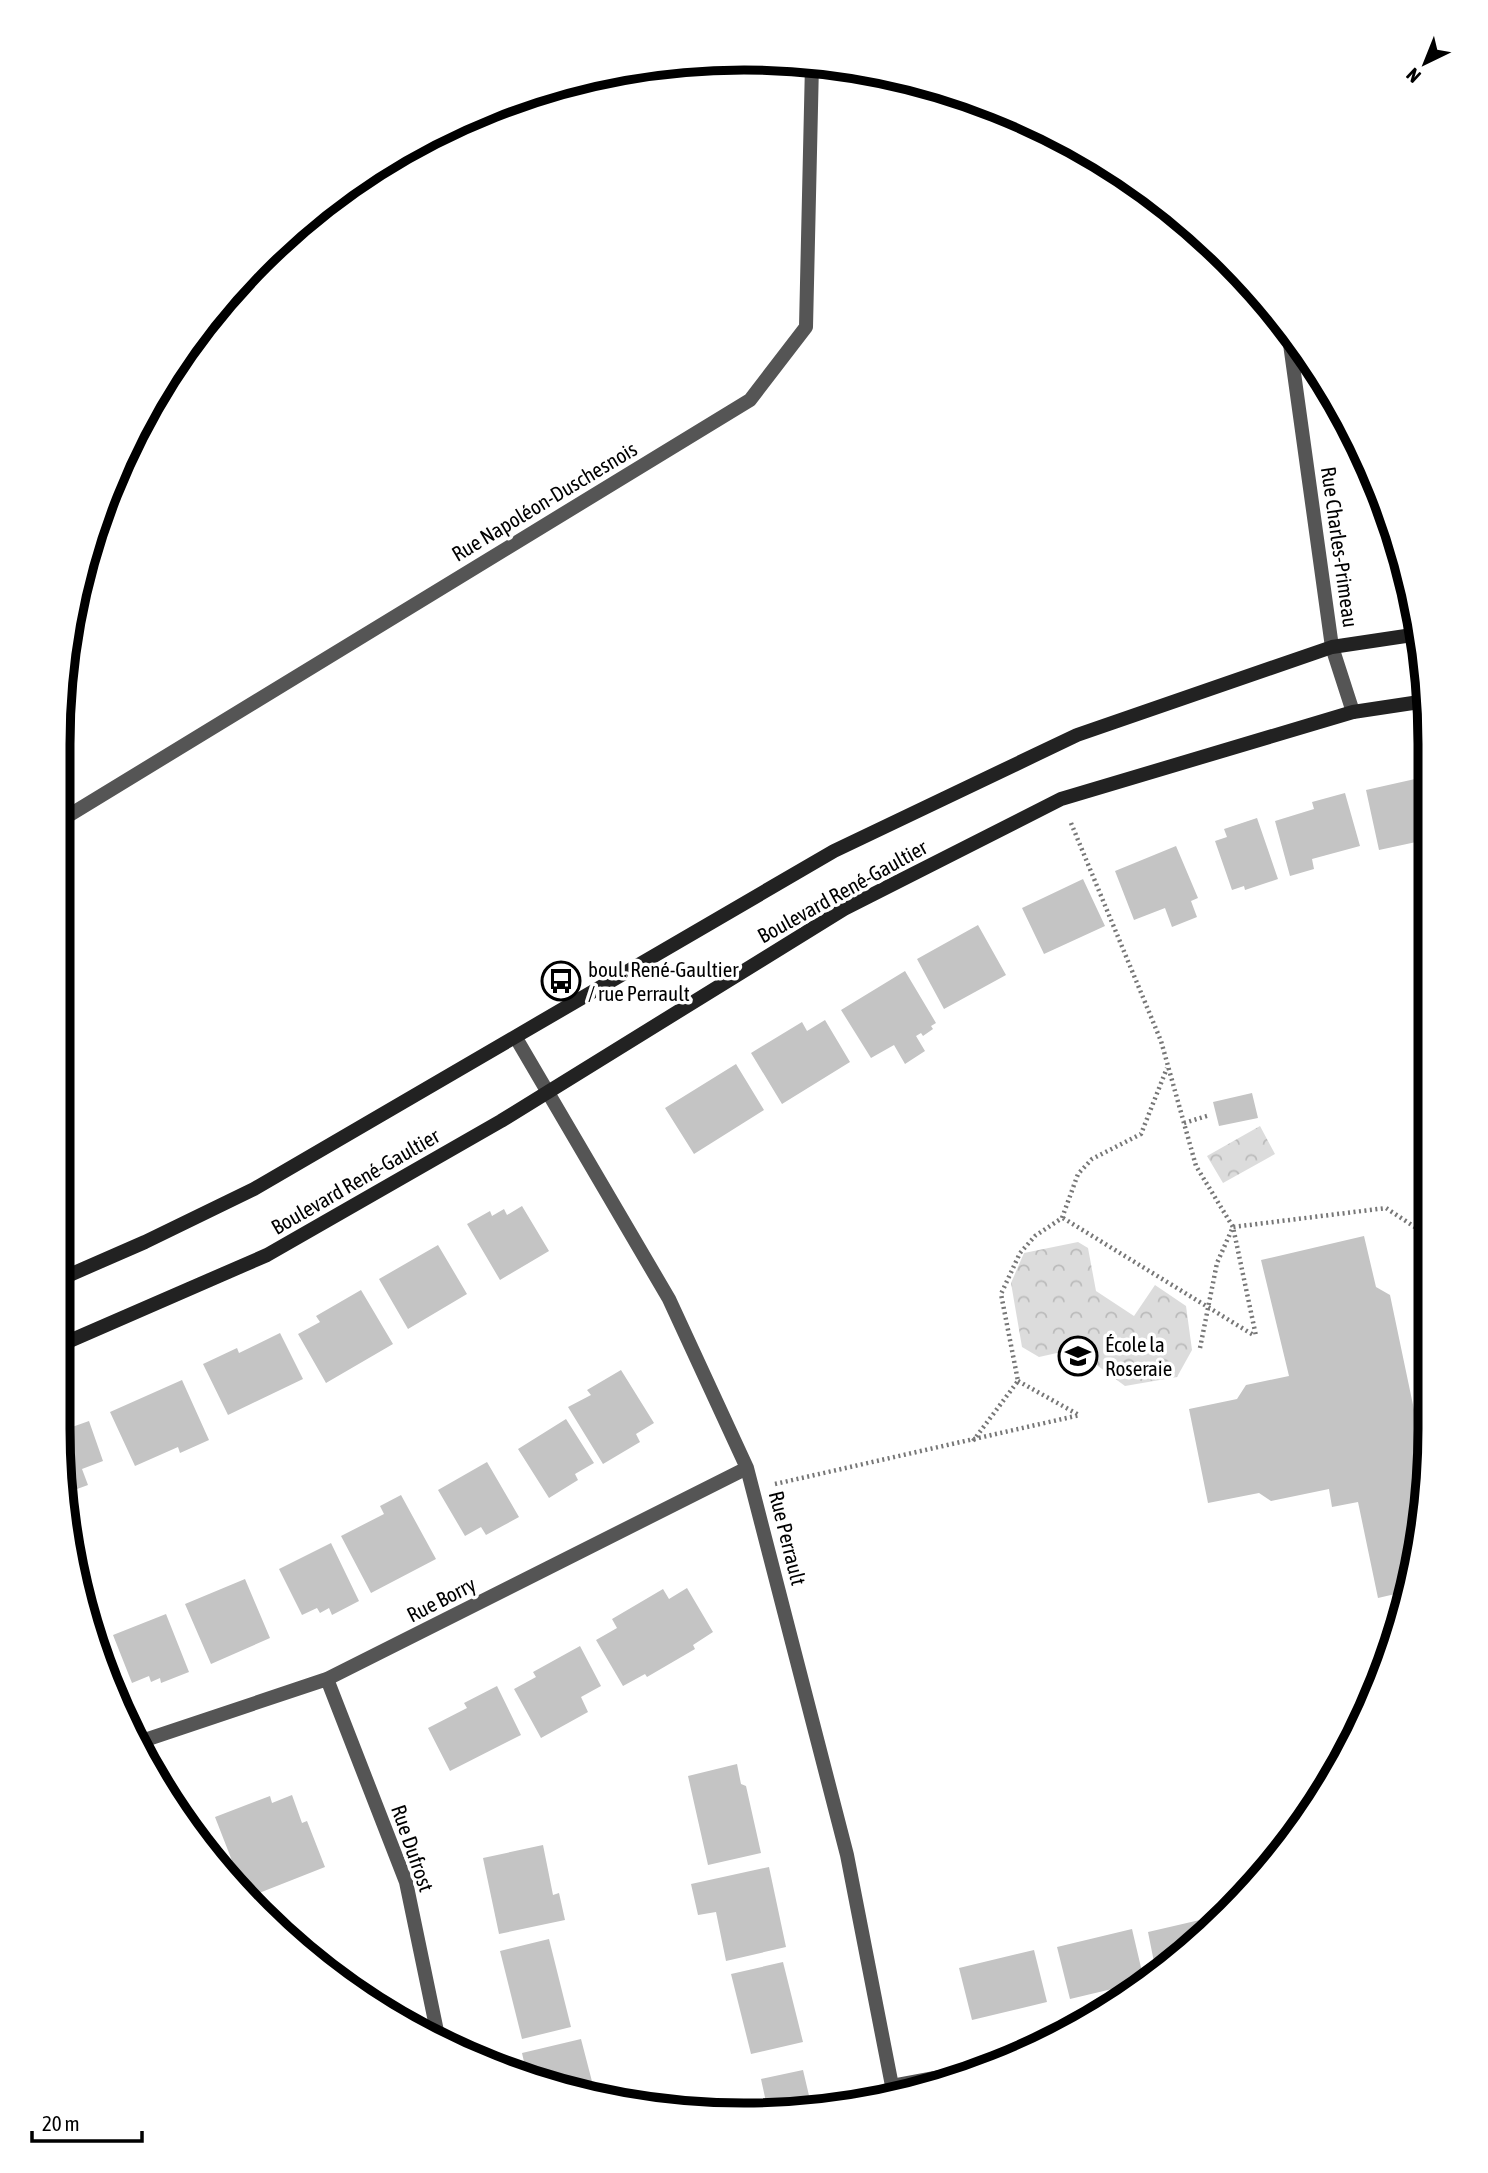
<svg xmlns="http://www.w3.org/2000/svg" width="1488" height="2173" viewBox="0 0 1488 2173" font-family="'Asap Condensed',sans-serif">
  <defs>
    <pattern id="forest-crowns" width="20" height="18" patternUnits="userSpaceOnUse" patternTransform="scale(1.75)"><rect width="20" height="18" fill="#dcdcdc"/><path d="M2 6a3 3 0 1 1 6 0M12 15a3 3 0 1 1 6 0" fill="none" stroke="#bbb"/></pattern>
  </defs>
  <rect width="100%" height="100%" fill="#fff"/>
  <path fill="url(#forest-crowns)" d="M1260,1126L1275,1154L1223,1183L1207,1156Z
    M1078,1242L1088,1248L1096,1291L1134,1316L1155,1285L1186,1306L1192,1350L1177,1377L1125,1386L1075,1349L1039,1357L1022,1347L1011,1283L1024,1253Z"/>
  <path fill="#c4c4c4" d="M1424,777L1430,803V839L1379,850L1366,790Z
    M1345,793L1360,846L1312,859L1314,869L1290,876L1275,821L1314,809L1312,802Z
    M1257,818L1278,879L1245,890L1244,886L1232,890L1215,841L1227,837L1224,829Z
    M1176,846L1198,898L1191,901L1197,917L1172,927L1165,908L1134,920L1115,871Z
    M1083,879L1105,926L1044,954L1022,908Z
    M978,925L1006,975L944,1009L917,959Z
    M905,971L936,1023L931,1026L933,1029L923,1036L921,1033L916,1036L925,1051L905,1064L894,1045L871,1058L841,1010Z
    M825,1020L850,1062L782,1104L751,1053L802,1022L807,1031Z
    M736,1064L764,1110L694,1154L665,1108Z
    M1252,1093L1258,1118L1219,1126L1213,1102Z
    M522,1206L549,1251L500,1280L467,1224L490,1211L492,1216L504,1209L507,1215Z
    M1364,1236L1376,1287L1390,1295L1426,1467L1417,1563L1408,1591L1378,1598L1358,1502L1332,1507L1329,1489L1271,1501L1259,1493L1208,1503L1189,1409L1237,1399L1246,1385L1289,1376L1261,1260Z
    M438,1245L467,1294L408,1329L379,1279Z
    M361,1290L393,1344L326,1383L298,1334L320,1322L316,1316Z
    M280,1333L303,1379L228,1415L203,1364L237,1348L239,1353Z
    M621,1370L654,1423L636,1434L640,1442L603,1464L568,1407L591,1395L587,1390Z
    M182,1380L209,1440L180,1453L178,1447L135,1466L110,1412Z
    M566,1419L594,1463L575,1474L578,1480L549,1498L518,1449Z
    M89,1421L103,1461L82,1469L88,1485L66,1493L58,1432Z
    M487,1462L519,1517L486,1535L481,1527L465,1536L438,1490Z
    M401,1495L436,1559L371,1593L341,1536L384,1514L380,1506Z
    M331,1543L359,1601L332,1615L329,1608L320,1613L317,1608L302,1615L279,1569Z
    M245,1579L270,1638L211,1664L185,1604Z
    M687,1588L713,1632L693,1645L695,1649L647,1677L645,1674L623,1686L596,1640L617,1628L612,1619L663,1589L669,1599Z
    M166,1614L189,1672L161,1683L160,1678L151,1682L149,1676L132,1683L113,1635Z
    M580,1646L601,1686L581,1697L588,1712L541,1738L514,1689L536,1677L533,1672Z
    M497,1686L521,1735L450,1771L428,1728L467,1708L464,1703Z
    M737,1764L741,1784L746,1786L761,1853L708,1865L688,1776Z
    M292,1795L302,1823L307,1821L325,1867L249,1897L243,1889L215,1817L270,1796L272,1803Z
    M208,1833L219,1862L197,1837Z
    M543,1845L553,1895L559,1893L565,1920L499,1934L483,1858Z
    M769,1867L786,1947L726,1961L716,1912L698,1915L691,1884Z
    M1230,1913L1229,1915L1155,1967L1148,1932Z
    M1132,1929L1143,1976L1133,1984L1070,1999L1057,1947Z
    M549,1939L571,2027L522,2039L500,1951Z
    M1034,1950L1047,2002L972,2020L959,1968Z
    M783,1962L803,2042L751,2054L731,1974Z
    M581,2039L595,2093L527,2075L522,2053Z
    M803,2070L811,2104L751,2106L766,2102L761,2079Z"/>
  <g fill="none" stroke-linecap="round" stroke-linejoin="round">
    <path stroke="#777" stroke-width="4.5" stroke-dasharray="2 3.5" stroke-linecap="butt" d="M1071,823L1161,1041L1196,1166L1233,1227L1256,1336
      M1184,1123L1210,1115
      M1428,1183L1430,1191
      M1063,1218L1255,1336
      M1200,1348L1217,1263L1233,1227L1386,1208L1430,1237
      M1018,1381L1079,1415
      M973,1441L1018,1381L1001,1294L1020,1253L1035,1236L1062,1218L1078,1174L1092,1159L1141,1134L1167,1068
      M775,1484L1080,1415"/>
    <path stroke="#555" stroke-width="14" d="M1290,344L1332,647L1353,712
      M58,822L750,400L806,327L812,64
      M516,1038L669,1299L747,1468L847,1855L894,2096
      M327,1679L406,1882L438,2036
      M142,1741L327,1679L747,1468
      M892,2086L967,2072"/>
    <path stroke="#222" stroke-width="14" d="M58,1280L145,1242L254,1189L834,851L1077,735L1332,647L1419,634
      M58,1346L267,1255L501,1121L844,909L1061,799L1353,712L1426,701"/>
  </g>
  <defs>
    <symbol id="bus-ring" viewBox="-11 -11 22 22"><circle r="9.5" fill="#fff" stroke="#000" stroke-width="1.5"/><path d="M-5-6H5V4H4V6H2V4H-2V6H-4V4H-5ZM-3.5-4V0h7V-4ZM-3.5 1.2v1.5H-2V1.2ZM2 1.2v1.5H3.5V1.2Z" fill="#000"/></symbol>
    <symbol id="school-ring" viewBox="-11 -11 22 22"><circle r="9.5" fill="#fff" stroke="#000" stroke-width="1.5"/><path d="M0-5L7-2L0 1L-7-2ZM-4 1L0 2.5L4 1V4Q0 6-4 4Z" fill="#000"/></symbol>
  </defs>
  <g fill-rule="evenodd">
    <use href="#bus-ring" x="539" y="959" width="44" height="44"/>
    <use href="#school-ring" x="1056" y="1334" width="44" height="44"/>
  </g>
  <g text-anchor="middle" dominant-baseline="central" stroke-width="7" stroke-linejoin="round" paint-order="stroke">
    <g font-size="21" fill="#000" stroke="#fff">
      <text transform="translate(544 501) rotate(-31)">Rue Napoléon-Duschesnois</text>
      <text transform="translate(1340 547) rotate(82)">Rue Charles-Primeau</text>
      <text transform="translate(842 891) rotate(-29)">Boulevard René-Gaultier</text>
      <text transform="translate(355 1181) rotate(-30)">Boulevard René-Gaultier</text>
      <text transform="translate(788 1538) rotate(76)">Rue Perrault</text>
      <text transform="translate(441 1599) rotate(-27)">Rue Borry</text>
      <text transform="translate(413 1848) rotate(71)">Rue Dufrost</text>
    </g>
    <g font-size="21" fill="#000" stroke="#fff" text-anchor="start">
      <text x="588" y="969">boul. René-Gaultier<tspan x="588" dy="24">/ rue Perrault</tspan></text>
      <text x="1105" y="1344">École la<tspan x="1105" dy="24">Roseraie</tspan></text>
    </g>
  </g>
  <path d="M0 0H1488V2173H0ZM744 70H744A674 674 0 0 1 1418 744V1429A674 674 0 0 1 744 2103H744A674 674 0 0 1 70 1429V744A674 674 0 0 1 744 70Z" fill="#fff" fill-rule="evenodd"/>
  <path fill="none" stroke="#000" stroke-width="9" d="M744 70H744A674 674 0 0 1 1418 744V1429A674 674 0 0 1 744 2103H744A674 674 0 0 1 70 1429V744A674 674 0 0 1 744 70Z"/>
  <g transform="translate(1425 63) rotate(223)" stroke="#ffffff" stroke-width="5" paint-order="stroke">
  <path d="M0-5L12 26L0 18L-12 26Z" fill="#000000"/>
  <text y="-10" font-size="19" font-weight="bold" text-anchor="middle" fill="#000000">N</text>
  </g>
  <path d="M32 2131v10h110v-10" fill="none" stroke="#000000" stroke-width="3.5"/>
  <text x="42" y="2131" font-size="21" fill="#000000" stroke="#ffffff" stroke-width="5" paint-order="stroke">20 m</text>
</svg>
